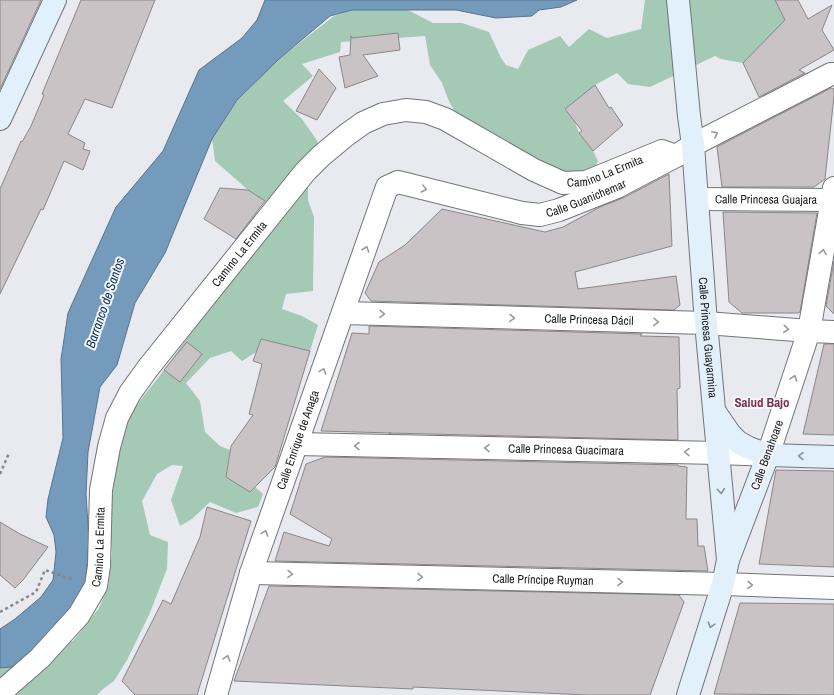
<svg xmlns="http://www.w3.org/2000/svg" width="834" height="695" viewBox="0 0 834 695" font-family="'Archivo Narrow',sans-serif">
  <rect width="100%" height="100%" fill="#e9eaef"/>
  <path fill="#a4cab6" d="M645,0H783L796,37L743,63L721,59L715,56L650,87L628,84L617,73L595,85L565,109L575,122L579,133L593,151L598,161L592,173L567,179L539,160L459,120L448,99L442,83L430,65L425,36L341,42L340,52L302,64L313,76L283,101L302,119L318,142L308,159V200L314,217L313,291L286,294L282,309L302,316L318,325L310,351L261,339L256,352L242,361L231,351L210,358L186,383L200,401L205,432L220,446L230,450L226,477L250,491L255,487L263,494L258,507L236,513L210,502L192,519L180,526L171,500L183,466L172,465L157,474L142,501L150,535L168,542L167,569L149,615L127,660L114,681L103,689L97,695H0V668L31,665L65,644L73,641L99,608L108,586L112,553L108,504L122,434L135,407L158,378L208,310L269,204L248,190L215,161L212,139L237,100L279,59L334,16L352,10H408L433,23H462L489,32L501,58L506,65L518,69L528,50L560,36L569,47L589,29L607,38L641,29Z"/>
  <path fill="#749abc" stroke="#59748d" d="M265,0H577L561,7L539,10L532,16L496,18L456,10H352L330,16L279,59L237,100L212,139L165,253L135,303L117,365L100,387L88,452L86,494L89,541L84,604L31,665L0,668V629L15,619L41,597L53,580L56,552L54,535L46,517L48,499L63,438L61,359L68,313L116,207L163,151L199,70L242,38L257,20Z"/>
  <path fill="#c9c3c6" stroke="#8b8688" d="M0,0H41L0,89Z
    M81,0H155L112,108L85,99L68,134L85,143L83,149L90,151L83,170L64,161L43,210L41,209L0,294V189L21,141L22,142L31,126L44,95L42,94Z
    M775,0H798L808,19L832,5L822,30L834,50L799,70L805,73L759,97L743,63L785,20Z
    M398,33L400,50L363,55L378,76L345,88L339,57L350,55L351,36L352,38Z
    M319,69L336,88L317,120L296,111Z
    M595,85L609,108L611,107L623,125L593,151L579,133L582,131L565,109Z
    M831,88L834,89V96L825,179L814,187H722L717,147L734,138Z
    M669,174L672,246L575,272L578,289L676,276L680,305L674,310L371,301L365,293L379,262L405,245L442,209L545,232L563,227L600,207L623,198Z
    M220,188L248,190L265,201L236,239L204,219Z
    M723,212L817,213L800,312L798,313H742L729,302Z
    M834,261V314L826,306Z
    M369,326L642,334L640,336L679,337L680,388L677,389L678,440L389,433H391L321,431L352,333L369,334Z
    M261,339L310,351L275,467L250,492L226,477L231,446L253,415L249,414L262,364L253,361Z
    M187,342L202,354L180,382L164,370Z
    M824,344H834V435L803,434Z
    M325,457L678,465V466L687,467L686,519H697L698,546H704L708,571L275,561L284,532L329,546L332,539L290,514L306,464Z
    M776,470L834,471V567L759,564Z
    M207,507L251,521L197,695H135L122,681L163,600L171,604L200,537Z
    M0,522L20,534L48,547L23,580L15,588L0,575Z
    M269,586L679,595L684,602L650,695H587L413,687V689L234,681Z
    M740,603L834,604V695L714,694Z"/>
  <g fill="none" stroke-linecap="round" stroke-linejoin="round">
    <defs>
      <g id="street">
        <path id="s1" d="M697,199L834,200"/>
        <path id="s2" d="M343,313L706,323L809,331L834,332"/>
        <path id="s3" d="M297,444L718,453L768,455L809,331L834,188"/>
        <path id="s4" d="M251,573L723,584L834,588"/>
        <path id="s5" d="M0,693L40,658L79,615L96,586L99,566L101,490L109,447L117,418L130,393L148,368L305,172L321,156L345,136L363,123L383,114L406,110L426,112L445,119L534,170L563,183L586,182L662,151L676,156"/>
        <path id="s6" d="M216,695L251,573L387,187L398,182L522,213L540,215L559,210L617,187L676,156L693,145L831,74H834"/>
      </g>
      <g id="secondary">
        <path id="s7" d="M678,0L689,116L693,145L706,323L728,560"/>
        <path d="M0,119L55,0"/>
        <path d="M715,412L730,434L738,442L749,448L768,455L834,457"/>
        <path d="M688,695L723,584L728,560L768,455"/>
      </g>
    </defs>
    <use href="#street" stroke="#737479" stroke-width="24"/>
    <use href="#secondary" stroke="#737479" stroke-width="24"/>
    <path stroke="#86878a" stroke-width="2.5" stroke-dasharray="3 3" stroke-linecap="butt" d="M0,474L9,453
      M0,612L36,592L45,570L74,580"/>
    <use href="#street" stroke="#fff" stroke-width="22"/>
    <use href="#secondary" stroke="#e2f0fb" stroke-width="22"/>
  </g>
  <defs><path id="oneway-chevron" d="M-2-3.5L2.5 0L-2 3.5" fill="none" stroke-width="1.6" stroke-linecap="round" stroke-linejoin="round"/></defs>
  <g stroke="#98999a">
    <use href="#oneway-chevron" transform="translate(715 134) rotate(-27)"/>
    <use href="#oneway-chevron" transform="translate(424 189) rotate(14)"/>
    <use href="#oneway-chevron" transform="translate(366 249) rotate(-71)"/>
    <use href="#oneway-chevron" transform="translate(823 252) rotate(-80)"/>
    <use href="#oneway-chevron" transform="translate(382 314) rotate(2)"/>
    <use href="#oneway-chevron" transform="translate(512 318) rotate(2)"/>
    <use href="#oneway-chevron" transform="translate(656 322) rotate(2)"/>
    <use href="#oneway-chevron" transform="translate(786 329) rotate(5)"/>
    <use href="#oneway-chevron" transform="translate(323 371) rotate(-70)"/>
    <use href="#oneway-chevron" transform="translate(794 378) rotate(-72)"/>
    <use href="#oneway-chevron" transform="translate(357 446) rotate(-179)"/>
    <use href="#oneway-chevron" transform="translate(487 448) rotate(-179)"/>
    <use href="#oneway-chevron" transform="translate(687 452) rotate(-179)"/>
    <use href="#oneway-chevron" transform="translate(265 533) rotate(-70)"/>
    <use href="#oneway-chevron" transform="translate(290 574) rotate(1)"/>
    <use href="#oneway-chevron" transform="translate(420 577) rotate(1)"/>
    <use href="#oneway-chevron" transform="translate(620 582) rotate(1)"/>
    <use href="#oneway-chevron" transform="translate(750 585) rotate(2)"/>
    <use href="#oneway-chevron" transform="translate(227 658) rotate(-74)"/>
  </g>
  <g stroke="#889198">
    <use href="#oneway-chevron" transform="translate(801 456) rotate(-179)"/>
    <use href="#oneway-chevron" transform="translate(721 491) rotate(85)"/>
    <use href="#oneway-chevron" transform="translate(711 625) rotate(107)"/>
  </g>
  <g text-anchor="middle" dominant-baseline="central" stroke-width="4" stroke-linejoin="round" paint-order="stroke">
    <g font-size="12" fill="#1b1c1e" stroke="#f6f7fd">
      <text stroke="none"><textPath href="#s5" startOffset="965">Camino La Ermita</textPath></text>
      <text stroke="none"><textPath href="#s6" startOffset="743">Calle Guanichemar</textPath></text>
      <text stroke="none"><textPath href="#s1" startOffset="69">Calle Princesa Guajara</textPath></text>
      <text stroke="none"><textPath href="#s5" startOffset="520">Camino La Ermita</textPath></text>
      <text stroke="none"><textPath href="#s2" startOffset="246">Calle Princesa Dácil</textPath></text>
      <text stroke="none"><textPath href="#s7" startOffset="339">Calle Princesa Guayarmina</textPath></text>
      <text stroke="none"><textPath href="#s6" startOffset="268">Calle Enrique de Anaga</textPath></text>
      <text stroke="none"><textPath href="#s3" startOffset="269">Calle Princesa Guacimara</textPath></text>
      <text transform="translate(767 455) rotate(-70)">Calle Benahoare</text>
      <text stroke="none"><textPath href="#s5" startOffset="184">Camino La Ermita</textPath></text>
      <text stroke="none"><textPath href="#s4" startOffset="292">Calle Príncipe Ruyman</textPath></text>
    </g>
    <g font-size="13" font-style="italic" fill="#002e4f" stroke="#f6f7fd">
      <text transform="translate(105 303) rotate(-71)">Barranco de Santos</text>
    </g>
    <g font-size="13" font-weight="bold" fill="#793349" stroke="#f6f7fd">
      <text x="762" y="402">Salud Bajo</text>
    </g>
  </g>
</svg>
